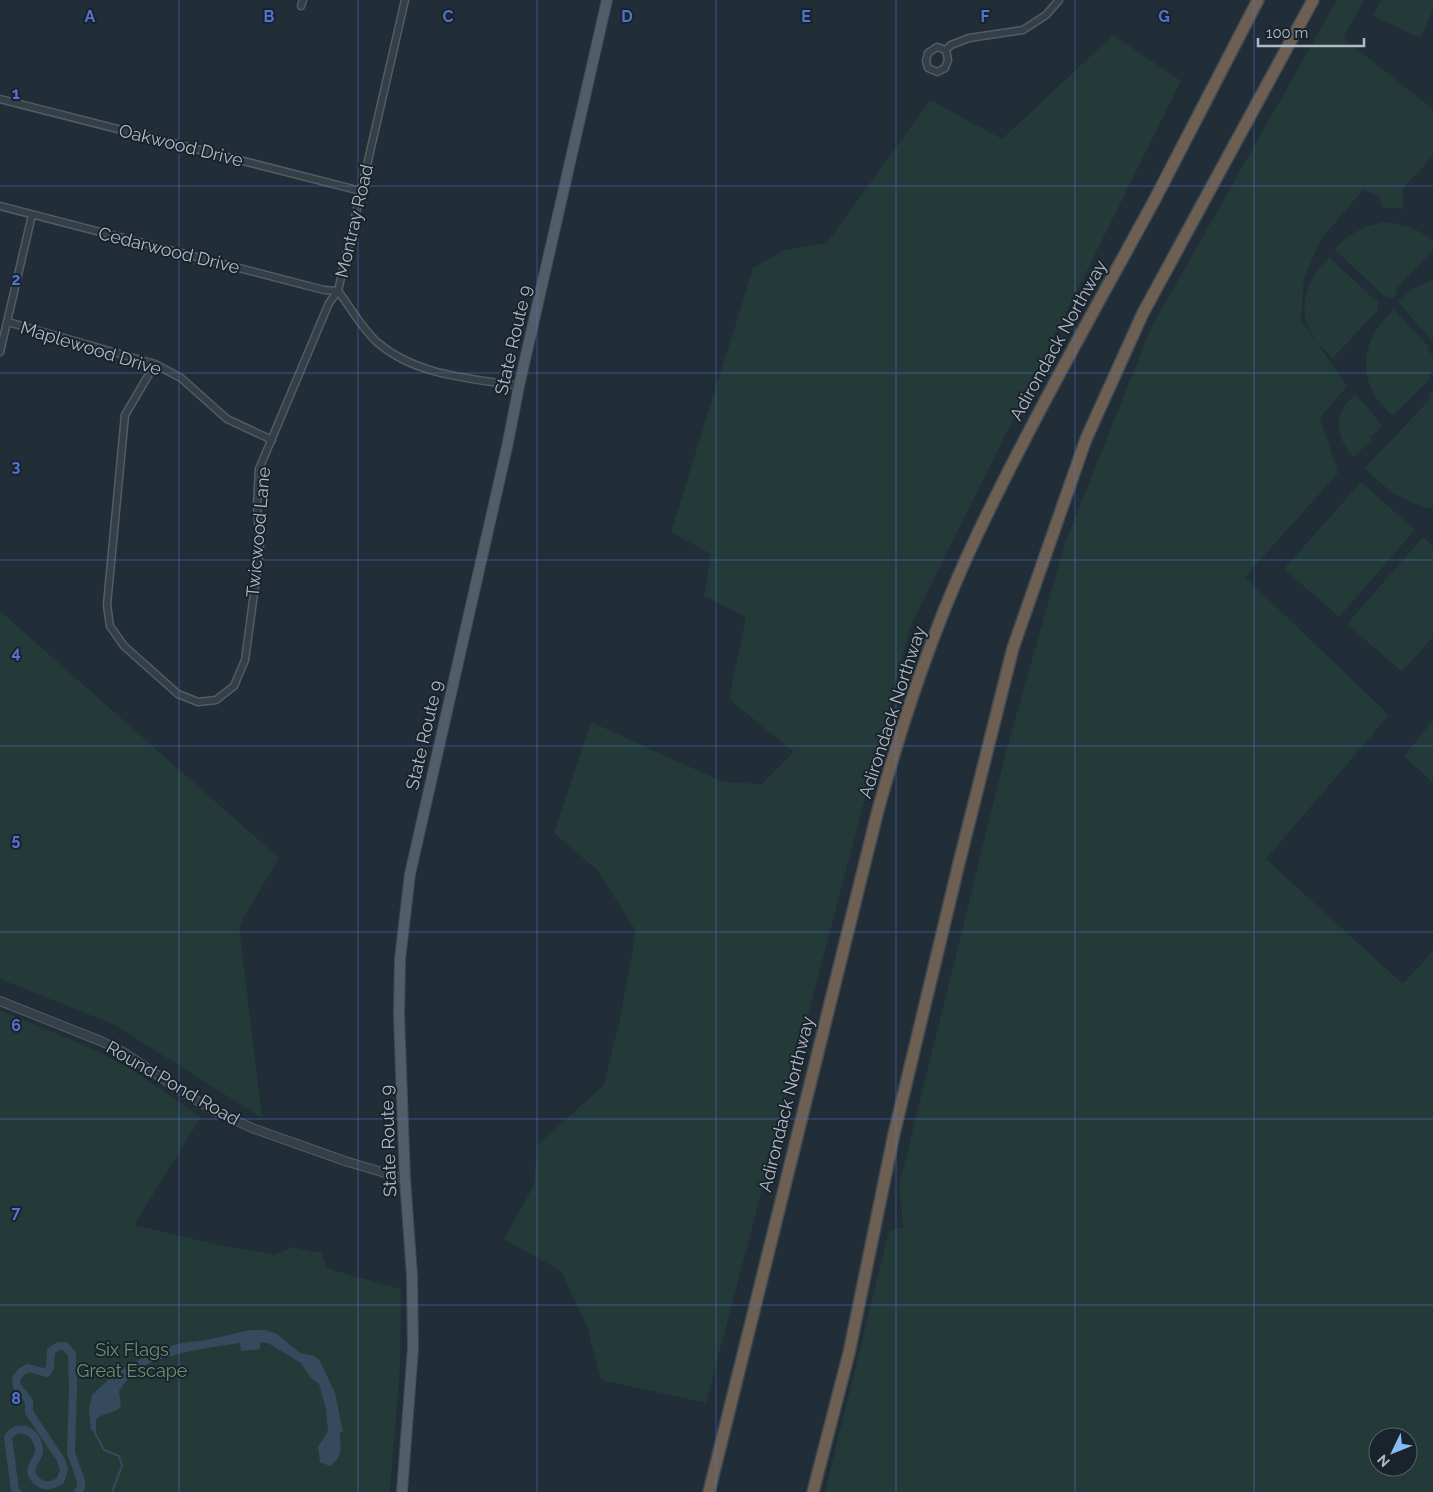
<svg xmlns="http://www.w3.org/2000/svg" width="1433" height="1492" viewBox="0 0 1433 1492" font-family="Raleway,sans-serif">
  <rect width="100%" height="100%" fill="#212d37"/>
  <path fill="#243a39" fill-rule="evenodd" d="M1337,0H1364L1343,38L1433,109V156L1403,188V209L1381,207L1380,197L1363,190L1321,239L1304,278L1301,320L1316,342C1315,338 1311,333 1309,329C1297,302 1310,276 1329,257L1372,297L1373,296L1379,302L1377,311L1333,358L1318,344L1347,386L1320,418L1338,473L1245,577L1389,715L1266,859L1403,984L1433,951V1492H825L889,1231L903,1227L899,1186L1006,752L1065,543L1151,328ZM1378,1437H1408V1467H1378Z
    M1381,0H1433V10L1420,38L1373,16Z
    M1113,35L1181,81L910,627L706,1403L601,1380L587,1327L561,1271L504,1239L534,1185L537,1145L604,1085L621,1014L636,931L597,870L554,833L591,722L723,782L762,784L794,752L729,699L746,617L704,596L711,554L671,532L753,268L785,250L827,243L930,100L1002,139Z
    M1384,222C1403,224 1418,228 1433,241V250L1395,290L1398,293L1392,298L1384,296L1334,249C1351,233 1361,227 1384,222Z
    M1433,280V343L1398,301L1412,289Z
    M1394,309L1430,348L1428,350L1433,356V371L1429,375L1431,378L1393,416C1387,410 1381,405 1377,399C1355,365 1368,334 1394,309Z
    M1433,390V509C1404,503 1385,489 1365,468L1431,398L1428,395Z
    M1355,394L1373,413L1372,414L1381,424V428L1370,437L1372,440L1353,457C1334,434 1333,415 1355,394Z
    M1361,482L1415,530L1339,617L1284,569Z
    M1423,537L1433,546V637L1402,672L1347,624Z
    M0,611L279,858L239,926L262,1118L115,1025L0,979Z
    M1433,720V783L1404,756Z
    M0,1010L91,1048L131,1069L201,1117L134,1225L228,1247L250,1250L274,1255L294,1247L312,1252H321L326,1266L332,1270L401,1289L400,1367L390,1492H0Z"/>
  <path fill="#354b5d" d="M250,1330H265L277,1334L300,1353L315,1356L316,1358L320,1361L335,1393L343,1432H340C340,1447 344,1456 330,1466L320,1462L318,1447L328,1431L326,1409L319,1384L311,1378L301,1363L268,1343L260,1342V1349L241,1351L240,1343C215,1346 157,1355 137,1370C130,1376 124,1383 119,1391L121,1407C114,1414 104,1412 96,1419V1433L91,1430L89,1409L92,1395L113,1375L156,1350L183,1343L207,1340Z"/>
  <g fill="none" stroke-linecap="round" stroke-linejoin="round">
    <path stroke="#354b5d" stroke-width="2" d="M94,1431L104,1450L119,1456L122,1466L112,1492"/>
    <path stroke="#354b5d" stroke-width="8" d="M17,1492L15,1490L8,1437C18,1423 35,1430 39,1447C42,1460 21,1468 38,1482C46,1488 52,1485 60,1481L64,1470L61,1460L29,1412V1401L17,1386L16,1379L21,1372L28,1368L47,1373L50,1367L51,1351L59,1346H65L72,1354L73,1389L71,1453L81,1481V1488L78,1492"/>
    <defs>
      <path id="minor" d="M405,0L338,291C351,308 362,329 378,343C417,376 470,378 519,386
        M301,6L303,0
        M937,47L946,50L948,60L945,68L937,72L928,68L926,61L928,53Z
        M946,50L951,45L969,38L1023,30L1046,15L1059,0
        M0,99L361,191
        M0,206L324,290L338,291L329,303L259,469L257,505L260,549L245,660L234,686L216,700L198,702L178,694L124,646L110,626L107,605L125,415L155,364
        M8,322L155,364L181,378L227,419L272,440
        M0,352L32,215"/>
      <path id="tertiary" d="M0,1001L103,1042L125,1053L179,1090L215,1111L252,1128L345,1161L405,1179"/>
      <path id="primary" d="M402,1492L413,1348L412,1276L405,1179L399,1016L400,959L410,874L507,447L519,386L607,0"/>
      <path id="motorway" d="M709,1492L877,814C903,718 935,623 978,533C1032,420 1094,311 1154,201C1189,134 1223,67 1258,0
        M813,1492L849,1353L894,1134L959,863L1013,648L1086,439L1143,313L1313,0"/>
    </defs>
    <use href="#minor" stroke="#525c65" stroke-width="9"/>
    <use href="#tertiary" stroke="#525c65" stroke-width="10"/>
    <use href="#primary" stroke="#414a54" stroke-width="12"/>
    <use href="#motorway" stroke="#3f4952" stroke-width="14"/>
    <use href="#minor" stroke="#343f47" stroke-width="6"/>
    <use href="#tertiary" stroke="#343f47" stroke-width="8"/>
    <use href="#primary" stroke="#525e67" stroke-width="10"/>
    <use href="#motorway" stroke="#6d5f52" stroke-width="11"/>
  </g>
  <path fill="none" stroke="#5074d1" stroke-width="1" stroke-opacity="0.55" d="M179,0V1492M358,0V1492M537,0V1492M716,0V1492M896,0V1492M1075,0V1492M1254,0V1492M0,186H1433M0,373H1433M0,560H1433M0,746H1433M0,932H1433M0,1119H1433M0,1305H1433"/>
  <g text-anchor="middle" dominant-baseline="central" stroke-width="4" stroke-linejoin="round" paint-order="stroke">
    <g font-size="18" fill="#afbac4" stroke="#1a232c">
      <text transform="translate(181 145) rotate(14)">Oakwood Drive</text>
      <text transform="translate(354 221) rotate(-77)">Montray Road</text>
      <text transform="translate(169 250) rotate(14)">Cedarwood Drive</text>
      <text transform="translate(513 340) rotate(-77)">State Route 9</text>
      <text transform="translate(1058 340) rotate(-61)">Adirondack Northway</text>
      <text transform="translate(91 348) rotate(17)">Maplewood Drive</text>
      <text transform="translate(258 532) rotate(-85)">Twicwood Lane</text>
      <text transform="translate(892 712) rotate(-72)">Adirondack Northway</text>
      <text transform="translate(424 735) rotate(-77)">State Route 9</text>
      <text transform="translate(173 1083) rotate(30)">Round Pond Road</text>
      <text transform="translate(786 1104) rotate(-76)">Adirondack Northway</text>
      <text transform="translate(388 1141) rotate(-92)">State Route 9</text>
    </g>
    <g font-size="18" fill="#68936c" stroke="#1a232c">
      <text x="132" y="1349">Six Flags<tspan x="132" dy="21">Great Escape</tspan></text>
    </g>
  </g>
  <g font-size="16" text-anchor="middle" font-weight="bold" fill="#5074d1" stroke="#1a232c" stroke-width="4" stroke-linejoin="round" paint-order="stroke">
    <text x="90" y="22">A</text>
    <text x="269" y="22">B</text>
    <text x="448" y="22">C</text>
    <text x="627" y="22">D</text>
    <text x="806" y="22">E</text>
    <text x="985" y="22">F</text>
    <text x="1164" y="22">G</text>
    <text x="16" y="99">1</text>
    <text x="16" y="285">2</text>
    <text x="16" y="472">3</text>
    <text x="16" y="658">4</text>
    <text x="16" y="845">5</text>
    <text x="16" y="1031">6</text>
    <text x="16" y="1218">7</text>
    <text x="16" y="1404">8</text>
  </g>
  <g transform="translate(1393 1452) rotate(227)"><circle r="24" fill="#1a232c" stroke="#565f69"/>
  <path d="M0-4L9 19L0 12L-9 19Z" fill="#85bdf3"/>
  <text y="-8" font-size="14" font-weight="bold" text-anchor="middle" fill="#afbac4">N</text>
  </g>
  <path d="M1258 38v8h106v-8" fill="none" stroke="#afbac4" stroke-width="2.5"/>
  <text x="1266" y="38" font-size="15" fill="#afbac4" stroke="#1a232c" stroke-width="4" paint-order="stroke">100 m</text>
</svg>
